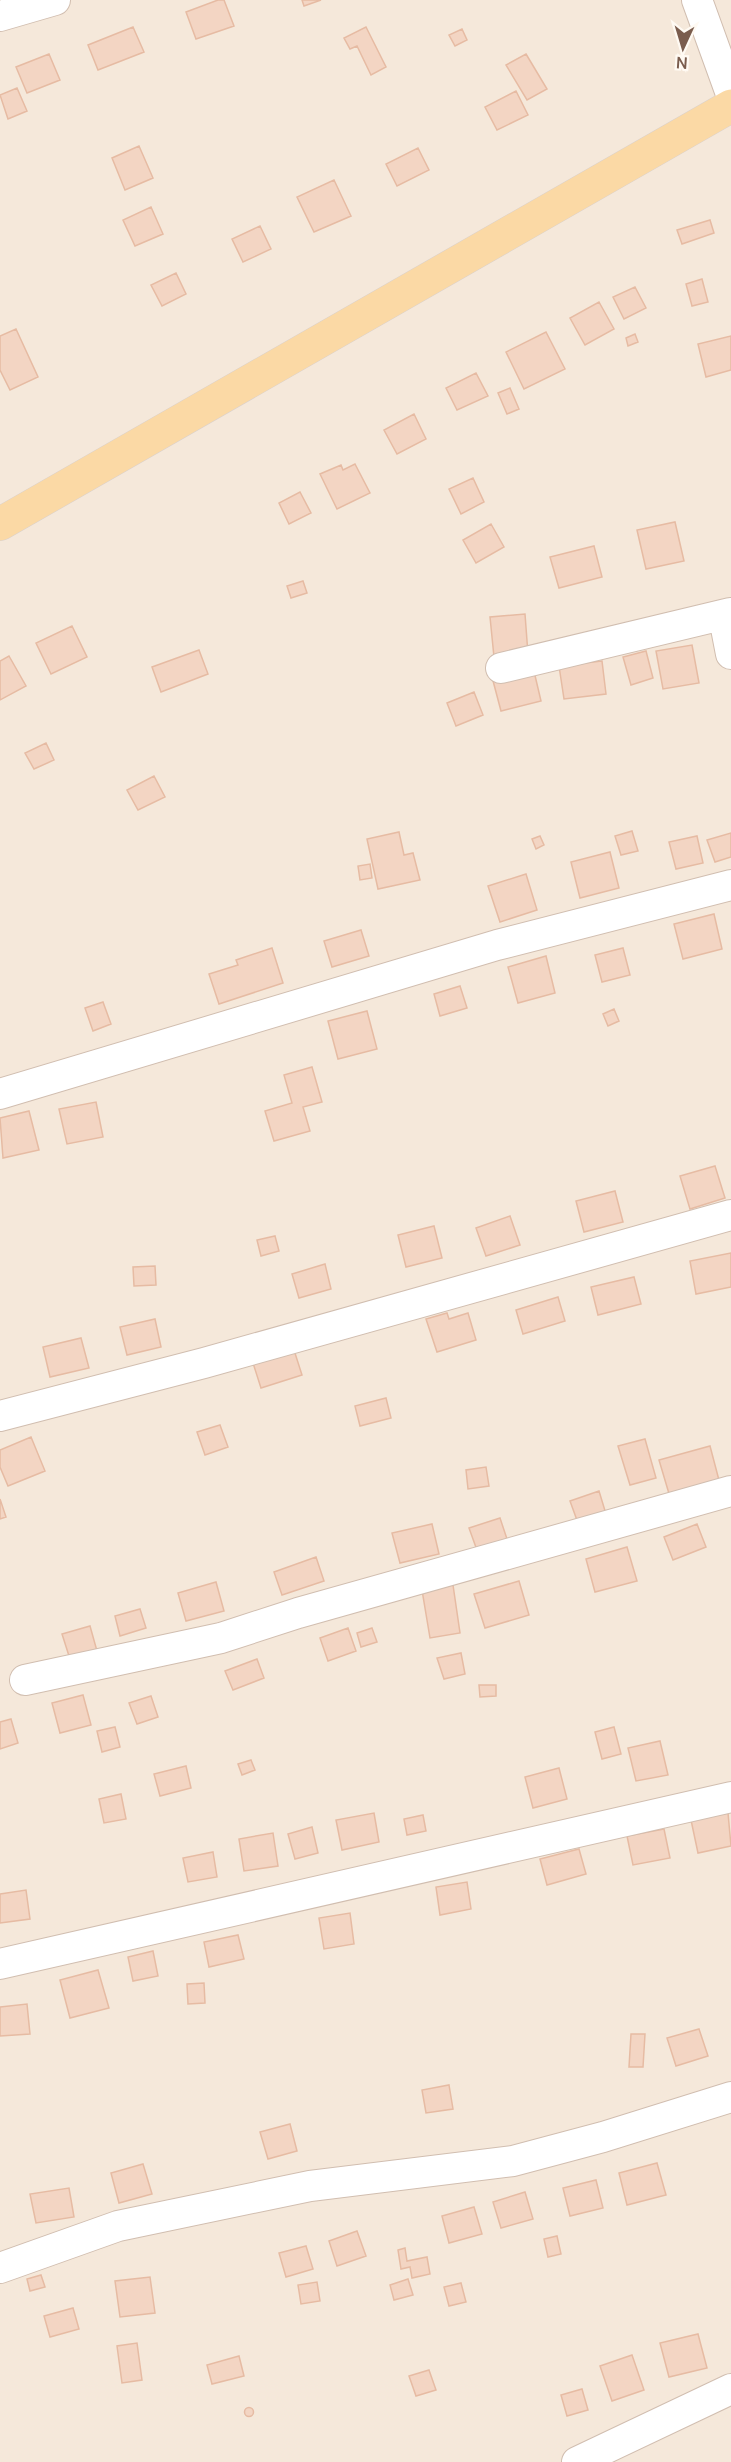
<svg xmlns="http://www.w3.org/2000/svg" width="731" height="2462" viewBox="0 0 731 2462" font-family="Manrope,sans-serif">
  <rect width="100%" height="100%" fill="#fdf6ec"/>
  <path fill="#f5e8da" d="M0,0H731V2462H0Z"/>
  <path fill="#f3d5c3" stroke="#e6bba3" stroke-width="1.5" d="M218,0H224L234,26L196,39L186,12Z
    M302,0H321L304,6Z
    M133,27L144,52L98,70L88,45Z
    M366,27L386,67L371,75L357,46L350,49L344,38Z
    M462,29L467,40L455,46L449,35Z
    M49,54L60,80L27,93L16,67Z
    M526,54L547,89L527,100L506,65Z
    M17,88L27,111L8,119L0,95Z
    M516,91L528,115L497,130L485,107Z
    M139,146L153,178L125,190L112,158Z
    M418,148L429,170L397,186L386,164Z
    M334,180L351,216L314,232L297,197Z
    M151,207L163,234L135,246L123,220Z
    M710,220L714,233L682,244L677,230Z
    M260,226L271,249L243,262L232,239Z
    M176,273L186,294L162,306L151,285Z
    M702,279L708,302L692,306L686,284Z
    M635,287L646,308L624,319L613,297Z
    M599,302L614,329L585,345L570,318Z
    M16,329L38,377L10,390L0,370V336Z
    M546,332L565,369L524,389L506,352Z
    M635,334L638,342L628,346L626,338Z
    M731,336V370L706,377L698,344Z
    M476,373L488,396L457,410L446,388Z
    M510,388L519,409L507,414L498,393Z
    M414,414L426,439L397,454L384,430Z
    M355,464L370,493L337,509L320,474L341,465L343,470Z
    M473,478L484,502L461,514L449,489Z
    M300,492L311,513L289,524L279,503Z
    M675,522L684,561L646,569L637,530Z
    M491,524L504,547L476,563L463,540Z
    M594,546L602,577L559,588L550,557Z
    M303,581L307,593L291,598L287,586Z
    M525,614L528,654L494,657L490,617Z
    M72,626L87,657L51,674L36,643Z
    M692,645L699,683L663,689L656,651Z
    M199,650L208,674L161,692L152,667Z
    M646,651L653,678L631,685L623,657Z
    M9,656L26,686L0,700V661Z
    M602,661L606,694L564,699L559,666Z
    M533,667L541,701L501,711L492,677Z
    M474,692L483,715L456,726L447,703Z
    M46,743L54,760L34,769L25,753Z
    M154,776L165,797L138,810L127,790Z
    M632,831L638,851L621,855L615,836Z
    M399,832L404,855L413,853L420,880L378,889L367,839Z
    M731,833V857L715,862L707,840Z
    M540,836L544,845L536,849L532,839Z
    M697,836L703,863L676,869L669,842Z
    M610,852L619,888L580,898L571,862Z
    M370,864L372,878L360,880L358,866Z
    M526,874L537,910L500,922L488,886Z
    M714,914L722,949L683,959L674,924Z
    M361,930L369,956L332,967L324,941Z
    M272,948L283,983L219,1004L209,974L238,965L236,960Z
    M623,948L630,975L602,982L595,955Z
    M546,956L555,993L518,1003L508,967Z
    M460,986L467,1008L440,1016L434,994Z
    M103,1002L111,1024L93,1031L85,1008Z
    M614,1009L619,1021L608,1026L603,1014Z
    M367,1011L377,1049L338,1059L328,1021Z
    M312,1067L322,1102L303,1107L310,1131L274,1141L265,1111L292,1103L284,1075Z
    M96,1102L103,1137L67,1144L59,1109Z
    M29,1111L39,1150L3,1158L0,1118Z
    M715,1166L725,1198L690,1209L680,1176Z
    M615,1191L623,1222L584,1232L576,1201Z
    M510,1216L520,1245L486,1256L476,1228Z
    M434,1226L442,1258L406,1267L398,1235Z
    M275,1236L279,1251L261,1256L257,1240Z
    M731,1253V1287L696,1294L690,1261Z
    M325,1264L331,1289L299,1298L292,1274Z
    M155,1266L156,1285L134,1286L133,1267Z
    M634,1277L641,1304L598,1315L591,1287Z
    M558,1297L565,1321L523,1334L516,1310Z
    M447,1313L449,1319L468,1313L476,1340L437,1352L426,1319Z
    M155,1319L161,1347L127,1355L120,1327Z
    M81,1338L89,1368L50,1377L43,1347Z
    M294,1350L302,1375L261,1388L253,1363Z
    M386,1398L391,1418L360,1426L355,1406Z
    M220,1425L228,1447L205,1455L197,1432Z
    M31,1437L45,1471L8,1486L0,1467V1450Z
    M645,1439L656,1478L630,1485L618,1446Z
    M710,1446L720,1484L670,1497L659,1460Z
    M486,1467L489,1486L468,1489L466,1470Z
    M599,1491L606,1514L578,1523L570,1501Z
    M0,1499L6,1517L0,1519Z
    M500,1518L508,1542L478,1553L469,1528Z
    M432,1524L439,1554L400,1563L392,1533Z
    M697,1524L706,1547L673,1560L664,1537Z
    M627,1547L637,1581L595,1592L586,1559Z
    M316,1557L324,1581L282,1595L274,1572Z
    M519,1581L529,1615L485,1628L474,1594Z
    M216,1582L224,1611L186,1621L178,1593Z
    M453,1585L460,1633L430,1638L422,1590Z
    M140,1609L146,1628L120,1636L115,1616Z
    M90,1626L97,1651L70,1659L62,1634Z
    M348,1628L356,1651L328,1661L320,1638Z
    M372,1628L377,1642L361,1647L357,1633Z
    M461,1653L465,1674L444,1679L437,1658Z
    M257,1659L264,1678L233,1690L225,1671Z
    M479,1685H496V1696L480,1697Z
    M83,1695L91,1725L60,1733L52,1703Z
    M151,1696L158,1717L137,1724L129,1703Z
    M11,1719L18,1743L0,1749V1722Z
    M115,1727L120,1747L102,1752L97,1731Z
    M614,1727L621,1754L602,1759L595,1732Z
    M660,1741L668,1775L636,1781L628,1748Z
    M251,1760L255,1770L242,1775L238,1764Z
    M186,1766L191,1788L160,1796L154,1774Z
    M559,1768L567,1799L533,1808L525,1777Z
    M121,1794L126,1819L104,1823L99,1799Z
    M374,1813L379,1842L342,1850L336,1820Z
    M728,1813L731,1846L698,1853L691,1820Z
    M423,1815L426,1831L407,1835L404,1819Z
    M312,1827L318,1853L295,1859L288,1834Z
    M664,1829L670,1858L633,1865L627,1836Z
    M273,1833L278,1866L244,1871L239,1839Z
    M579,1849L586,1874L547,1885L540,1859Z
    M213,1852L217,1877L188,1882L183,1858Z
    M467,1882L471,1909L440,1915L436,1887Z
    M26,1890L30,1919L0,1923V1894Z
    M350,1913L354,1944L324,1949L319,1918Z
    M238,1935L244,1959L209,1967L204,1942Z
    M153,1951L158,1976L133,1981L128,1957Z
    M98,1970L109,2008L70,2018L60,1980Z
    M204,1983L205,2003L188,2004L187,1984Z
    M27,2004L30,2034L0,2036V2007Z
    M699,2029L708,2056L676,2066L667,2038Z
    M631,2034H645L643,2067H629Z
    M449,2085L453,2109L426,2113L422,2090Z
    M290,2124L297,2151L268,2159L260,2132Z
    M657,2163L666,2195L627,2205L619,2173Z
    M143,2164L152,2194L119,2203L111,2173Z
    M596,2180L603,2208L570,2216L563,2188Z
    M69,2188L74,2217L36,2223L30,2194Z
    M525,2192L533,2219L501,2228L493,2202Z
    M474,2207L482,2234L449,2243L442,2216Z
    M357,2231L366,2256L337,2266L329,2241Z
    M557,2236L561,2254L548,2257L544,2239Z
    M306,2246L313,2269L286,2277L279,2253Z
    M405,2248L407,2261L427,2257L430,2274L412,2278L410,2267L401,2269L398,2250Z
    M41,2275L45,2287L30,2291L27,2279Z
    M150,2277L155,2313L120,2317L115,2281Z
    M408,2279L413,2295L394,2300L390,2285Z
    M317,2282L320,2301L301,2304L298,2285Z
    M461,2283L466,2302L449,2306L444,2287Z
    M73,2308L79,2329L50,2337L44,2316Z
    M698,2334L707,2368L669,2377L660,2343Z
    M137,2343L142,2380L122,2383L117,2346Z
    M632,2355L644,2390L612,2401L600,2366Z
    M239,2356L244,2376L212,2384L207,2365Z
    M429,2370L436,2390L416,2396L409,2376Z
    M582,2389L588,2410L567,2416L561,2395Z
    M244.5 2412a4.5 4.5 0 1 1 9 0a4.5 4.5 0 1 1-9 0Z"/>
  <g fill="none" stroke-linecap="round" stroke-linejoin="round">
    <defs>
      <path id="minor" d="M697,0L731,94
        M0,16L55,0
        M731,613L725,623L731,654
        M501,668L730,613
        M0,1094L497,945L731,885
        M0,1416L204,1363L731,1215
        M25,1680L221,1638L298,1613L731,1491
        M0,1964L731,1797
        M0,2268L118,2226L310,2186L513,2161L603,2137L731,2097
        M577,2462L731,2389"/>
      <path id="major" d="M0,524L731,106"/>
    </defs>
    <use href="#minor" stroke="#d1beb0" stroke-width="32"/>
    <use href="#major" stroke="#dad1cd" stroke-width="34"/>
    <use href="#minor" stroke="#fff" stroke-width="30"/>
    <use href="#major" stroke="#fbd9a5" stroke-width="33"/>
  </g>
  <g transform="translate(683 48) rotate(184)" stroke="#fffaf3" stroke-width="4.5" paint-order="stroke">
  <path d="M0-4.5L10 22L0 15L-10 22Z" fill="#7a5c4d"/>
  <text y="-9" font-size="16" font-weight="bold" text-anchor="middle" fill="#7a5c4d">N</text>
  </g>
</svg>
